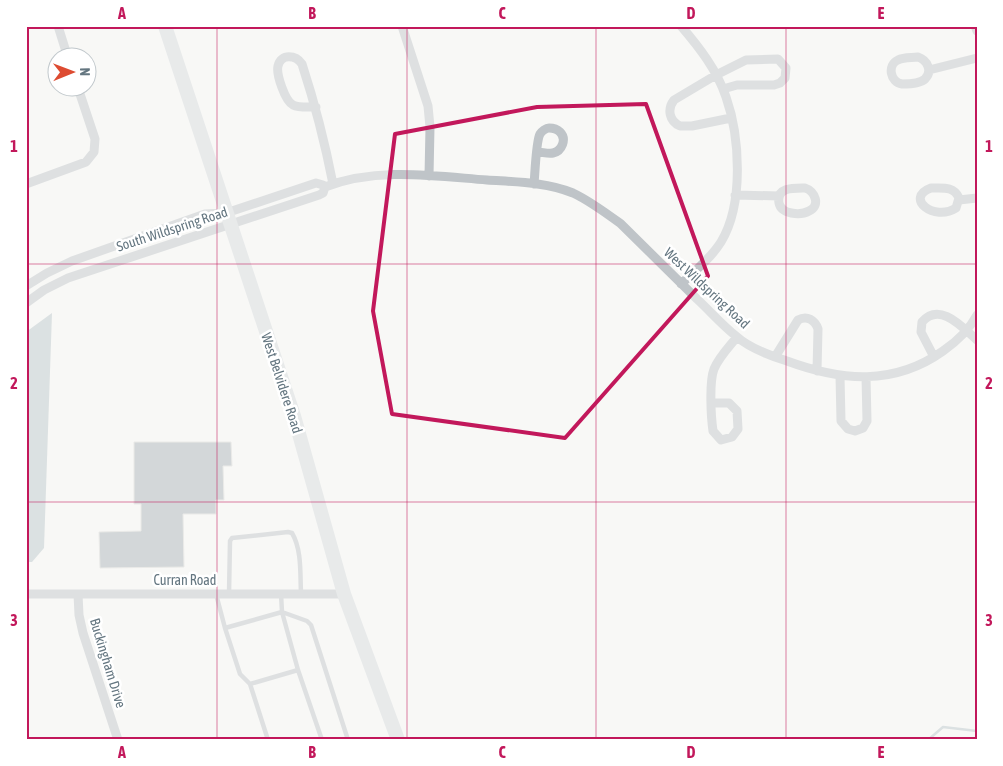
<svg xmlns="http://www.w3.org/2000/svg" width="1003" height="766" viewBox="0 0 1003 766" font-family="'Asap Condensed',sans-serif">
  <rect width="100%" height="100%" fill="#f8f8f6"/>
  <path fill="#b9c5c9" d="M52,313L44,548L32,562H26V332Z"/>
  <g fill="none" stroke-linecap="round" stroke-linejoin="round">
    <path stroke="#b9c5c9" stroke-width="2.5" d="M928,740L943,727L977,731"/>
  </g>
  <path fill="#a6b0b5" stroke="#dadad8" d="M134,442H231L232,466H223L224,500H216V514H183L184,567L100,568L99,532L141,531V504H134Z"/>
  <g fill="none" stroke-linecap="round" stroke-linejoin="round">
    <path stroke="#bfc4c8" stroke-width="4.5" d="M216,594L225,628
      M229,594L230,541L232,538L288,532L292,533C302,550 300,574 301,593
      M282,612L307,621L311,625L348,740
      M282,612L298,670L322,740
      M250,684L298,670
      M268,740L250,684L240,674L225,628L282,612L281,594"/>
    <path stroke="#bfc4c8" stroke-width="9" d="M58,26L68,58
      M402,26L428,106L430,127L429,176
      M681,26C699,47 717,70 726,97C740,137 744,204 721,242C711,258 695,271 681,284
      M975,26L977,31
      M918,57C927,60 933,71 925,79C920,84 908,84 902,84C890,82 887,65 898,60C904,57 912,58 918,57Z
      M929,70L977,58
      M723,89L737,85H774L780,83L785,78L786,68L778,59L746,60L716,75L674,100C667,109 669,121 680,126H692L731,118
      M316,107C308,107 299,108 293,105C285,101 276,74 278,66C281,53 296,55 302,64C315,104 325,143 333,184
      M26,184L86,162L94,152L95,139L78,88
      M534,184C535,174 536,141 540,134C542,131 546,128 549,128C553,128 557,129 560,132C567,139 562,151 553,153C548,154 542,152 537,152
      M805,188C815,191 821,206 809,211C800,216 781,214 779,203C776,187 794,188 805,188Z
      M931,188C943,188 954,186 959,198L956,208C934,222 904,198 931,188Z
      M735,195L779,196
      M959,200L977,198
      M26,286L47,273L72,261L205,214L226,213L316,183L323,185L325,187
      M26,303L44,290L68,278L319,195L323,193L325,187C377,167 434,176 487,180C516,182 546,182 573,193C590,201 606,213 621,224C646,249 672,274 697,299C710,311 722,325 736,336C748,347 771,356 787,361C841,381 894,386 943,351C956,342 969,330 977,315
      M775,357L798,320C807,315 815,320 818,329L817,371
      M934,357L921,332L922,322C940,301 963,328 977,340
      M840,376L841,421L848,429L855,431L863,428L867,421L866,377
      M712,403H729L737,411L738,429L732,437L721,440L713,431C711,417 709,382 714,369C719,357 729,347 737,337
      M26,594H344
      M78,594L79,615L83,633L118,740"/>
    <path stroke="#d4d9dc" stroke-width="14" d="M165,26L294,416L344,594L398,740"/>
  </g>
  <path d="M0 0H1003V766H0ZM646,104L708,276L565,438L392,414L373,311L395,134L537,107Z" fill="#f8f8f6" fill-opacity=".55" fill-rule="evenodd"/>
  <path fill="none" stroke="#c2185b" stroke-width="4" stroke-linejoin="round" d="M646,104L708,276L565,438L392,414L373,311L395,134L537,107Z"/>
  <path fill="none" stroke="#c2185b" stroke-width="1" stroke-opacity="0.55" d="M217,26V740M407,26V740M596,26V740M786,26V740M26,264H977M26,502H977"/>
  <g text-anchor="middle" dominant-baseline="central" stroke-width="5" stroke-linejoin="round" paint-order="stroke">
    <g font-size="14" fill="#647680" stroke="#fff">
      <text transform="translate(172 229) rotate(-18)">South Wildspring Road</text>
      <text transform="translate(707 288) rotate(43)">West Wildspring Road</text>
      <text transform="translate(282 383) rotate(72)">West Belvidere Road</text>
      <text x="185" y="580">Curran Road</text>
      <text transform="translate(108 663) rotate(73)">Buckingham Drive</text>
    </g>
  </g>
  <rect width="1003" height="766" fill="none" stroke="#ffffff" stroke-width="55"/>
  <g transform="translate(72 72) rotate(89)"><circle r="24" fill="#ffffff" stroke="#c1c8cc"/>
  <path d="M0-4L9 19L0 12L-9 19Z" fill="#dd4b31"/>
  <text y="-8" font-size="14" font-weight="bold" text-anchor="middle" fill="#647680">N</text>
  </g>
  <rect x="28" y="28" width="948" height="710" fill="none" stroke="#c2185b" stroke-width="2"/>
  <g font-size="16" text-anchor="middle" font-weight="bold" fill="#c2185b">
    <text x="122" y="19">A</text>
    <text x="312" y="19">B</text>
    <text x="502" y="19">C</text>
    <text x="691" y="19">D</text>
    <text x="881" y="19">E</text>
    <text x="14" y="152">1</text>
    <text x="989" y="152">1</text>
    <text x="14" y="389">2</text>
    <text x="989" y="389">2</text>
    <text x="14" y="626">3</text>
    <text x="989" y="626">3</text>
    <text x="122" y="758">A</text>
    <text x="312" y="758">B</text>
    <text x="502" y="758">C</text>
    <text x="691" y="758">D</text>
    <text x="881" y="758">E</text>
  </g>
</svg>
